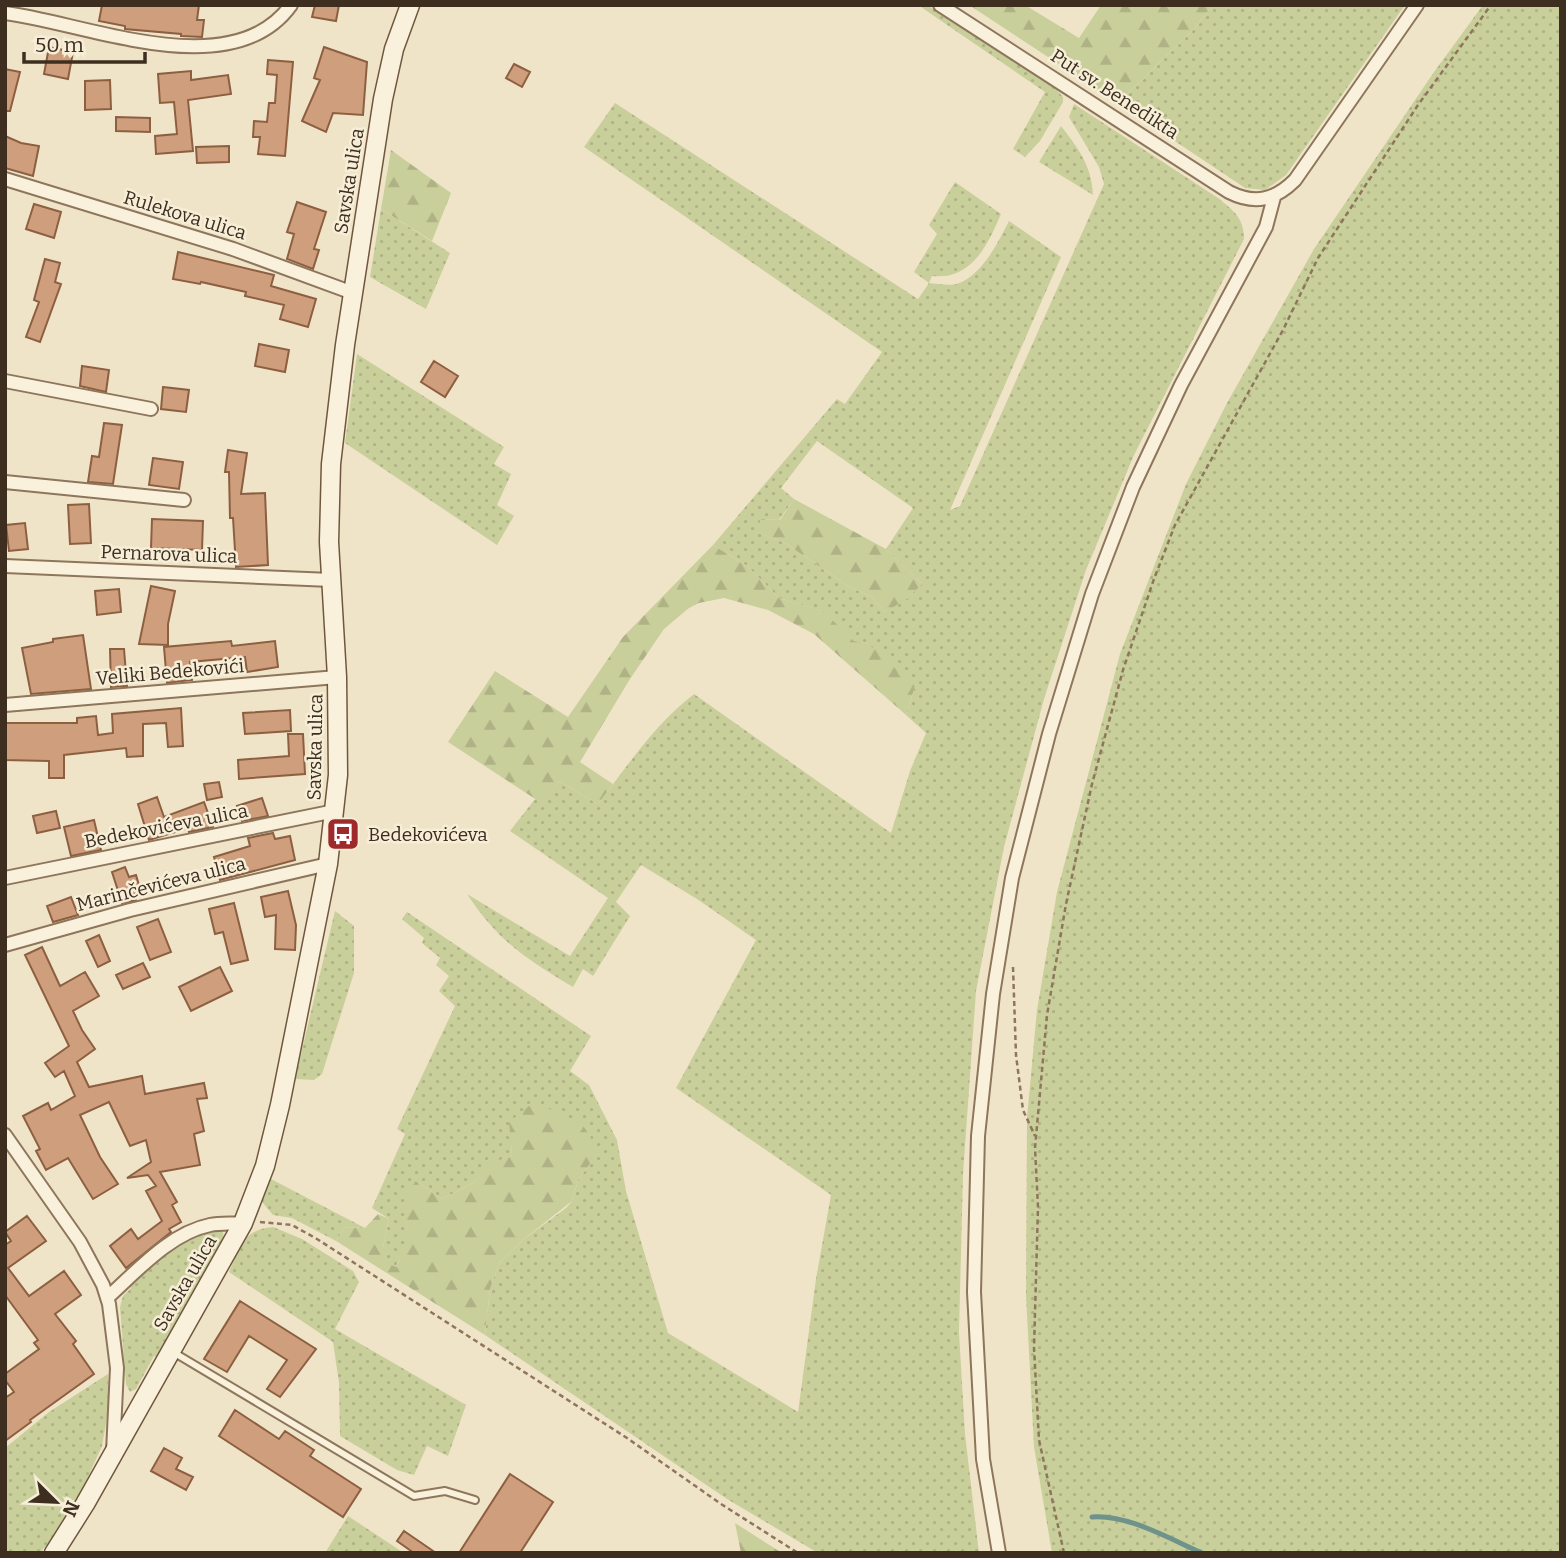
<svg xmlns="http://www.w3.org/2000/svg" width="1566" height="1558" viewBox="0 0 1566 1558" font-family="Bitter,serif">
  <defs>
    <pattern id="grass-dots" width="8" height="8" patternUnits="userSpaceOnUse" patternTransform="scale(1.75)"><rect width="8" height="8" fill="#c9cf9b"/><path d="M2 2h.1M6 6h.1" fill="none" stroke="#aeb285" stroke-width="1.8" stroke-linecap="round"/></pattern>
    <pattern id="forest-firs" width="22" height="20" patternUnits="userSpaceOnUse" patternTransform="scale(1.75)"><rect width="22" height="20" fill="#c9cf9b"/><path d="M5 1l3.5 6h-7zM16 11l3.5 6h-7z" fill="#aeb285"/></pattern>
  </defs>
  <rect width="100%" height="100%" fill="#f0e4c8"/>
  <path fill="url(#grass-dots)" fill-rule="evenodd" d="M918,5H927L1057,90L1063,97V102L1040,141L1025,157L1013,149L1045,92Z
    M1213,5H1405L1286,175L1265,190L1245,188L1118,103L1193,30Z
    M1483,5H1561V1553H1052L1034,1447L1026,1296L1027,1118L1037,1010L1057,892L1120,654L1186,484L1227,403L1314,249L1434,72Z
    M615,103L918,299L929,283L914,272L937,234L929,225L955,182L1001,214C987,246 972,280 932,276L929,283C940,284 952,287 962,282C985,270 998,242 1009,221L1061,257L950,510L960,506L1104,184L1099,167L1069,117L1074,104L1218,198C1234,211 1244,218 1244,239L1134,455L1086,570L1044,699L1004,847L976,991L963,1174L959,1332L965,1434L979,1553H818L727,1499L485,1335L490,1289L499,1263L524,1239L566,1208L572,1201L578,1180L592,1161L511,1140L512,1155L487,1166L475,1182L442,1199L416,1181L407,1223L405,1249L395,1268L383,1262V1247L389,1219L372,1208L405,1134L397,1129L455,1006L439,991L449,976L436,965L440,958L422,943L424,938L402,919L407,912L591,1036L570,1071L589,1085L617,1140L626,1191L668,1333L798,1412L816,1279L831,1195L676,1088L756,940L697,899L641,865L616,902L630,916L593,976L583,969L573,987C525,958 498,941 467,894L570,956L608,898L510,831L535,799L543,803L559,781L598,804C628,765 655,724 694,694L891,833L910,771L926,733L906,715L915,686L866,643L854,641L822,611L779,598L747,566L713,545L837,399L845,404L882,352L584,147ZM817,441L913,508L886,549L922,584L885,612L871,596L851,588L785,543L757,532L761,519L779,520L794,499L781,488Z
    M1061,126C1078,148 1092,166 1093,195L1039,162Z
    M381,209L450,253L426,309L370,277Z
    M357,354L504,447L494,464L511,474L497,505L514,516L497,545L345,443Z
    M335,911L354,926V973L322,1074L314,1080L295,1079Z
    M269,1178L365,1228L345,1227L336,1241L292,1218L273,1215L262,1202Z
    M273,1227L302,1239L353,1271L359,1282L335,1329L466,1405L448,1456L427,1446L414,1475L397,1470L340,1436L339,1383L333,1342L229,1272C240,1248 243,1229 273,1227Z
    M215,1230L223,1232L224,1239L158,1358L154,1356L136,1389L130,1392L126,1384L120,1307L123,1296L131,1288L129,1285C154,1264 181,1234 215,1230Z
    M108,1374L109,1407L102,1446L77,1501L57,1535L39,1553H5V1448L49,1412Z
    M348,1516L404,1553H325Z"/>
  <path fill="url(#forest-firs)" d="M969,5H1025L1079,38L1101,5H1213L1193,30L1118,103Z
    M391,150L451,193L432,241L381,209Z
    M794,499L886,549L922,584L907,599L885,612L871,596L851,588L785,543L756,532L761,519L780,520Z
    M713,545L747,566L779,598L823,611L854,641L866,643L908,672L915,686L906,715L814,634L768,610L724,598L699,603L689,608L664,629L630,679L580,762L613,784L598,804L559,781L543,804L448,742L495,671L568,717L623,637Z
    M534,1102L582,1124L596,1146L592,1161L578,1180L572,1201L524,1239L499,1263L490,1289L485,1335L336,1241L345,1227L365,1228L378,1214L389,1219L383,1247V1262L396,1267C409,1242 407,1223 404,1195L416,1181L442,1199L475,1182L486,1166L512,1155L509,1122Z
    M735,1523L782,1553H741Z"/>
  <g fill="none" stroke-linecap="round" stroke-linejoin="round">
    <path stroke="#6f938a" stroke-width="5" d="M1092,1517C1127,1514 1170,1539 1202,1553"/>
  </g>
  <path fill="#cf9f7d" stroke="#8d5f41" stroke-width="2" d="M102,5H199L197,20H204L202,37L181,36V34L125,29V26L99,21Z
    M315,5H339L336,21L312,17Z
    M49,47L73,52L68,79L44,74Z
    M324,47L367,62L363,115L333,113L326,132L302,121L320,80L314,78Z
    M268,60L293,62L285,156L258,154L260,137H253L254,121L267,122L269,103H275L277,75L267,74Z
    M514,64L530,72L522,87L506,78Z
    M5,69L20,72L10,111H5Z
    M191,71V80L228,75L231,94L188,100L193,151L156,154L155,136L177,134L174,102L160,103L158,74Z
    M110,80L111,109L85,110V81Z
    M116,117L150,118V132L116,131Z
    M5,136L21,143L39,146L33,176L5,168Z
    M229,146V162L197,163L196,147Z
    M297,202L326,212L314,249L319,250L313,269L287,259L294,234L287,232Z
    M34,204L61,212L54,238L26,229Z
    M178,252L274,275L271,286L316,299L308,327L280,319L284,305L245,296L246,292L201,282L200,284L173,279Z
    M45,259L60,263L55,282L61,284L40,342L26,337L39,302L34,300Z
    M259,344L289,350L285,372L255,366Z
    M434,361L458,376L445,397L421,382Z
    M82,366L109,370L106,392L80,386Z
    M163,387L189,390L186,412L161,409Z
    M104,423L122,425L113,484L88,482L92,456L99,457Z
    M228,450L247,453L241,494L265,493L268,565L236,567L233,518H230L229,472H225Z
    M153,458L183,462L179,489L149,485Z
    M89,504L91,543L70,544L68,505Z
    M152,519L203,521L202,550L151,548Z
    M25,523L28,549L9,551L6,525Z
    M151,586L175,591L168,624V645L139,644Z
    M119,589L121,612L97,615L95,591Z
    M83,635L91,689L31,694L22,648L53,642V639Z
    M231,641L232,646L275,641L278,667L247,672L245,657L190,662L192,680L167,683L164,647Z
    M110,649H124L127,686L111,687Z
    M181,708L183,746L168,747L166,723L143,724V756L127,757L126,748L64,755V778H49V761L5,760V723H77V718L96,716L98,735L113,733L112,714Z
    M290,710L291,731L245,734L243,713Z
    M288,734H303L305,774L239,779L238,760L289,756Z
    M219,782L222,797L207,800L204,784Z
    M157,797L164,817L204,802L213,827L189,832L188,828L149,840L138,804Z
    M262,798L268,816L242,821L237,806Z
    M56,811L60,828L37,833L33,816Z
    M94,820L101,850L71,856L64,827Z
    M273,833L275,839L290,836L295,860L220,880L214,857L250,846L248,838Z
    M125,867L129,877L136,875L141,892L134,894L136,900L122,903L112,872Z
    M288,891L296,925L295,950L275,949L276,915L265,917L261,897Z
    M71,897L78,915L53,922L47,906Z
    M234,903L248,960L231,964L223,932L215,934L209,909Z
    M158,919L171,952L150,960L137,927Z
    M99,935L110,961L98,967L86,941Z
    M42,947L60,986L85,972L99,996L73,1011L82,1030L95,1049L77,1062L89,1087L142,1076L145,1094L204,1083L207,1098L197,1099L204,1131L194,1134L200,1165L160,1172L177,1202L172,1205L181,1222L169,1229L171,1232L126,1268L110,1246L131,1229L138,1239L162,1221L146,1191L156,1186L148,1175L127,1178L151,1162L146,1140L130,1146L109,1102L80,1115L100,1157L118,1184L93,1199L68,1158L46,1170L36,1151L40,1149L23,1116L48,1103L51,1110L75,1096L64,1071L55,1077L45,1063L69,1046L25,955Z
    M143,963L150,977L123,989L116,975Z
    M220,967L232,991L191,1011L179,987Z
    M27,1216L46,1241L8,1268L29,1296L64,1271L81,1295L55,1314L76,1341L73,1344L94,1374L30,1420L31,1422L5,1441V1398L14,1392L5,1380V1374L39,1349L34,1343L38,1340L5,1295V1245L11,1241L5,1232Z
    M240,1301L316,1349L280,1397L267,1389L287,1360L249,1336L227,1372L204,1359Z
    M235,1410L279,1439L285,1431L314,1450L310,1456L361,1489L343,1517L219,1436Z
    M164,1448L182,1458L176,1469L193,1477L186,1490L151,1471Z
    M510,1474L553,1502L520,1553H459Z
    M404,1531L436,1553H414L397,1541Z"/>
  <g fill="none" stroke-linecap="round" stroke-linejoin="round">
    <defs>
      <path id="lane" d="M173,1352L414,1496L445,1491L475,1500"/>
      <path id="street" d="M940,5L1229,192C1255,205 1275,200 1295,180L1417,5
        M5,13C86,23 232,87 291,5
        M5,179L233,249L353,293
        M5,381L151,409
        M5,482L184,500
        M5,566L331,580
        M5,705L337,677
        M5,878L335,811
        M5,945L130,910L328,864
        M5,1135L80,1242L103,1285L109,1304L117,1368L113,1452
        M107,1298C136,1272 170,1233 210,1225C220,1223 232,1224 243,1223
        M999,1553L983,1459L974,1292L978,1136L993,994L1012,878L1049,734L1092,594L1133,487L1181,385L1266,227L1274,197"/>
      <path id="secondary" d="M54,1553L85,1504L243,1223L265,1166L280,1105L328,864L338,775L337,677L329,542L331,464L345,345L383,99L394,49L410,5"/>
    </defs>
    <use href="#lane" stroke="#8d765c" stroke-width="10"/>
    <use href="#street" stroke="#8d765c" stroke-width="16"/>
    <use href="#secondary" stroke="#6f573f" stroke-width="21"/>
    <path stroke="#8d765c" stroke-width="2.5" stroke-dasharray="5 3.5" stroke-linecap="butt" d="M1013,967L1016,1055L1023,1110L1035,1136
      M260,1222L292,1225L317,1239L627,1438L721,1504L798,1553
      M1064,1553L1039,1440L1034,1348L1038,1207L1035,1148L1047,1015L1066,904L1092,784L1123,670L1154,579L1175,525L1283,330L1318,258L1418,105L1491,5"/>
    <use href="#lane" stroke="#faf1dc" stroke-width="6"/>
    <use href="#street" stroke="#faf1dc" stroke-width="12"/>
    <use href="#secondary" stroke="#faf1dc" stroke-width="18"/>
  </g>
  <defs>
    <symbol id="bus-square" viewBox="-11 -11 22 22"><rect x="-9" y="-9" width="18" height="18" rx="4" fill="#9e2a2b" stroke="#f7eed8"/><path d="M-5-6H5V4H4V6H2V4H-2V6H-4V4H-5ZM-3.5-4V0h7V-4ZM-3.5 1.2v1.5H-2V1.2ZM2 1.2v1.5H3.5V1.2Z" fill="#fff"/></symbol>
  </defs>
  <g fill-rule="evenodd">
    <use href="#bus-square" x="324" y="815" width="38" height="38"/>
  </g>
  <g text-anchor="middle" dominant-baseline="central" stroke-width="5" stroke-linejoin="round" paint-order="stroke">
    <g font-size="19" fill="#3d2e20" stroke="#f7eed8">
      <text transform="translate(1115 94) rotate(33)">Put sv. Benedikta</text>
      <text transform="translate(349 181) rotate(-81)">Savska ulica</text>
      <text transform="translate(185 215) rotate(17)">Rulekova ulica</text>
      <text transform="translate(169 554) rotate(2)">Pernarova ulica</text>
      <text transform="translate(170 672) rotate(-5)">Veliki Bedekovići</text>
      <text transform="translate(315 747) rotate(-89)">Savska ulica</text>
      <text transform="translate(166 826) rotate(-11)">Bedekovićeva ulica</text>
      <text transform="translate(161 884) rotate(-14)">Marinčevićeva ulica</text>
      <text transform="translate(185 1283) rotate(-60)">Savska ulica</text>
    </g>
    <g font-size="19" fill="#3d2e20" stroke="#f7eed8" text-anchor="start">
      <text x="368" y="834">Bedekovićeva</text>
    </g>
  </g>
  <rect width="1566" height="1558" fill="none" stroke="#3d2e20" stroke-width="14"/>
  <g transform="translate(56 1502) rotate(114)" stroke="#f7eed8" stroke-width="5" paint-order="stroke">
  <path d="M0-5L12 26L0 18L-12 26Z" fill="#3d2e20"/>
  <text y="-10" font-size="19" font-weight="bold" text-anchor="middle" fill="#3d2e20">N</text>
  </g>
  <path d="M24 52v10h121v-10" fill="none" stroke="#3d2e20" stroke-width="3.5"/>
  <text x="35" y="52" font-size="21" fill="#3d2e20" stroke="#f7eed8" stroke-width="5" paint-order="stroke">50 m</text>
</svg>
